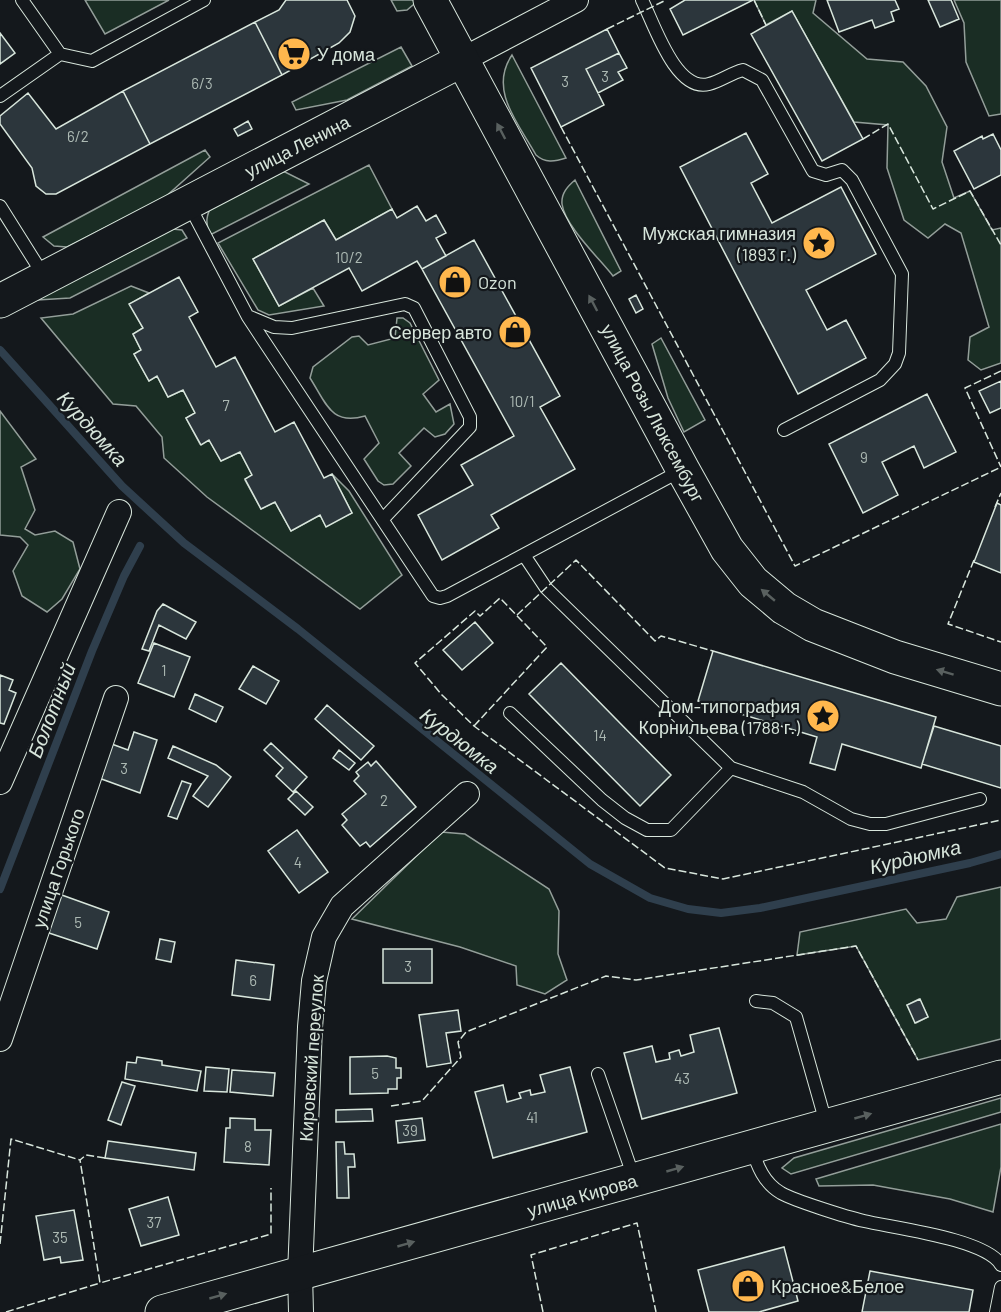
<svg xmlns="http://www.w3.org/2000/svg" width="1001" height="1312" viewBox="0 0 1001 1312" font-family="Barlow,sans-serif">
  <rect width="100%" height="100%" fill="#14181c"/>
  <path fill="#1a2d24" stroke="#939e99" stroke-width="1.5" fill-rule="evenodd" d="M85,0H169L105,34Z
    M391,0H419L407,10L397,11Z
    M754,0H816L813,13L867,59L903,62L926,86L947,127L942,162L954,198L970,191L992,230L1001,228V363L981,370L968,360L970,337L989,327L961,233L945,224L928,238L904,220L887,168L888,125L854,122L792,11L766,25Z
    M954,0H1001V114L989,116L966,62L964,23Z
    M401,47L412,66L347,100L296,110L292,102Z
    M512,55L566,158C554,162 545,163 536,155C519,124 488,90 512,55Z
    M205,150L210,157L164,198L67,247L54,246L43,237Z
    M369,165L392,209L336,240L324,220L253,259L279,306L313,288L324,306L269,315L258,310L218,243Z
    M275,171L285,172L309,184L210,235C205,223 206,215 213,203Z
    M575,180L621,271L613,276C599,258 565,226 562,204C561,193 568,186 575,180Z
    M163,228L182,230L187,238L70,298L37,300Z
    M131,286L149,293L130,304L143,328L133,334L141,350L134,354L149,381L157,376L168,397L183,390L195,413L186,418L200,444L209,440L221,461L240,452L252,475L245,480L261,509L275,502L291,531L320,515L326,526L352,513L332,474L349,491L402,575L360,609L207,497L164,458L162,437L136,406L113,404L41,318L73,314Z
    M397,318H403L410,323L439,380L423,394L436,412L450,404L454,424L445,434L435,437L424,428L399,453L411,466L393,484L384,485L378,481L364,459L379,443L365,416C331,426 326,403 310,378L313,367L352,337L359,336L368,345L395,338Z
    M661,338L705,420L684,432L668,398L652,344Z
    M0,411L36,459L21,467L35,510L25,529L35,535L55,531L73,542L80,569L62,599L47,612L22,596L13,571L28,545L20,537L0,535Z
    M441,832L465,834L549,889L559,911L558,954L567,980L545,994L517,985L516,966L460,947L352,919Z
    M1001,887V1039L918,1060L856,946L797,955L800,932L906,909L917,923L946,919L957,897ZM919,999L928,1017L916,1023L907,1005Z
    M1001,1098V1112L791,1174L782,1168L794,1158Z
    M1001,1124V1167L993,1212L950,1199L873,1185L819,1186L816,1179Z"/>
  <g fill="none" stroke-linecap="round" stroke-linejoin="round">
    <path stroke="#2f3f4d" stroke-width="8" d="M0,350L122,486L184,543L298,629L590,864L650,898L688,909L721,913L760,908L970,863L1001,854
      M0,889L92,651L124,576L140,546"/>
  </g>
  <path fill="#2c363c" stroke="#d8e6dc" stroke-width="1.5" d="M286,0H347L355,16L350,32L339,43L282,75L255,22L279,10Z
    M685,0H753L683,35L670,9Z
    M827,0H895L899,9L891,12L894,21L875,28L872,20L839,32Z
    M928,0H951L959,19L940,27Z
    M792,11L863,139L822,161L751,34Z
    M255,22L282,75L150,144L123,91Z
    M607,29L619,53L586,69L604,105L561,127L531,68Z
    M0,33L15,53L0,64Z
    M619,53L627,68L618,72L623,80L598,93L586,69Z
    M123,91L150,144L56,194H46L36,186L32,168L0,124V116L28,93L56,129Z
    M248,121L252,129L238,136L234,129Z
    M746,133L768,174L751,183L772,223L841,187L876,254L806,290L827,330L846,320L866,358L798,394L680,167Z
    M993,134L1001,150V175L974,189L954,151L982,136L983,139Z
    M417,206L426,221L436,215L446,233L436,238L446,256L422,269L417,261L362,291L349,268L279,306L253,259L324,220L336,240L392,209L397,218Z
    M474,240L560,396L540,407L575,469L491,515L499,528L442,560L418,515L473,485L461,465L514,436L422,269Z
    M179,277L198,312L189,317L216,367L235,357L275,432L294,422L324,478L332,474L352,513L326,527L320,515L291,531L275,502L261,509L245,479L252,475L240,452L221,461L209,440L201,445L186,418L195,413L183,390L168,397L157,376L149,381L134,354L141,350L133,334L143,328L129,304Z
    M636,295L643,309L636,313L629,299Z
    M1001,381V408L990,413L979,391Z
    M927,394L956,452L924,468L914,446L882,462L898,495L863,513L829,444Z
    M997,503L1001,505V573L974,562Z
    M163,604L196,622L186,639L159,625L149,651L142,649L157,611Z
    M475,622L493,643L462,670L443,650Z
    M154,643L190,657L174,697L138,683Z
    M713,651L936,717L921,768L842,744L835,770L810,763L817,737L698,701Z
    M561,663L671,775L640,806L529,694Z
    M253,666L279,681L266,704L239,689Z
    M0,675L13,680L9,690L16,693L4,724L0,723Z
    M195,694L223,707L216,722L189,709Z
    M327,705L374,746L361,760L315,719Z
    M934,726L1001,746V788L922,764Z
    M134,732L157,740L140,793L96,777L109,743L128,750Z
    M271,743L307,777L293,792L276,776L283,768L264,750Z
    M173,746L216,765L231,777L208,807L193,796L208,776L168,758Z
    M339,750L355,763L349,770L333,758Z
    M376,761L416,807L370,847L366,842L360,846L342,825L347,820L342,814L366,794L354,781L359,776L356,772L368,762L371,766Z
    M182,781L191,784L177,819L168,816Z
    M296,791L313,807L305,815L288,799Z
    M297,830L328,872L299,893L268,851Z
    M59,894L109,912L97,949L46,932Z
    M160,939L175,942L171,962L156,959Z
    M383,949H432V983H383Z
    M236,960L274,965L270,1000L232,995Z
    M920,999L928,1017L915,1023L907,1005Z
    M458,1010L461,1031L446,1033L451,1063L427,1067L419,1015Z
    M719,1028L737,1093L642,1119L624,1053L652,1046L656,1062L670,1059L669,1053L679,1050L681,1056L694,1052L690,1035Z
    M387,1056L396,1058V1068H401V1078H397V1089H388V1093L350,1094V1057Z
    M137,1057L162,1061V1065L201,1071L197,1091L125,1079L127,1062L136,1063Z
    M206,1067L229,1069L227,1092L204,1091Z
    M570,1067L587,1132L493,1158L475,1092L503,1085L507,1102L521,1098L519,1093L530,1090L531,1095L545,1092L540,1075Z
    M232,1070L275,1073L273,1096L230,1092Z
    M122,1082L135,1086L121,1125L108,1120Z
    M372,1109L373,1121L336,1122V1110Z
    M230,1118L255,1119V1130H271L269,1165L224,1162L226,1128H230Z
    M422,1118L425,1140L398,1143L396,1121Z
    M108,1141L196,1153L194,1170L105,1158Z
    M336,1142H344L345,1154H354L355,1167H348L349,1198H337Z
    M168,1197L179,1235L141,1246L129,1209Z
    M74,1210L83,1260L61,1263L60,1257L44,1260L36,1216Z
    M784,1247L798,1301L759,1312H709L698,1270Z
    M870,1271L973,1290L969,1312H862Z"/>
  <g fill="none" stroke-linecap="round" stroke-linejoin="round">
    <defs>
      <path id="service" d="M22,0L60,54L92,61L204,0
        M642,0C654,24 676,93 709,84C721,81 731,73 743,70L762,80L813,171L826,175L842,170L852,180L902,274L899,353L895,364L880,380L784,430
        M0,96L60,54
        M188,203L248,317L433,596L440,598L447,596L682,470
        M0,206L44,276
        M250,317L274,327L292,328L405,304L414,308L470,417V427L383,519
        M524,555L546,588L731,768L803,792L851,819L870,824H886L980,799
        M510,713L602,800L625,818L647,830H671L731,768
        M756,1001L773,1003L796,1017L826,1123
        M598,1074L634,1178
        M752,1148C757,1166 764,1183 781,1193C796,1201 846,1217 864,1221C894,1228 986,1239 1001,1265
        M996,1312L1001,1287"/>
      <path id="minor" d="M462,60L576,0
        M0,782L119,512
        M0,1039L116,698
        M301,1312L300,1274L310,1027L314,981L324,937L342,906L467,794"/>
      <path id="secondary" d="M430,0L683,470L727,549L753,582L784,608L813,625L895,657L1001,689
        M0,301L462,60
        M162,1312L1001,1077"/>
    </defs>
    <use href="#service" stroke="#d8e6dc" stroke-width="14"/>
    <use href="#minor" stroke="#d8e6dc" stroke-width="26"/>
    <use href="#secondary" stroke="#d8e6dc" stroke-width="35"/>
    <use href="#service" stroke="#14181c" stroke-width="12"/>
    <use href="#minor" stroke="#14181c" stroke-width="24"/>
    <use href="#secondary" stroke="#14181c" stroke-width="33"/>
    <path stroke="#d8e6dc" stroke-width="1.5" stroke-dasharray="8 3" stroke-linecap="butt" d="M754,0L766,25
      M607,29L666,0
      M561,127L795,566L1001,467
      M863,139L888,124L933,209L970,191L1001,245
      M1001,371L965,388L1001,467
      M995,507L1001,493
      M974,560L948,624L1001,642
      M517,615L576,560L655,641L661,636L713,651
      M474,726L547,647L500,598L480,616L475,611L415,663L442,695L474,726L665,868L723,879L1001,820
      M391,1106L422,1101L461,1057L458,1042L466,1032L606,976L636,980L856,946L918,1060
      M105,1158L86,1155L80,1160L100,1283L271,1234V1188
      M0,1244L11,1139L80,1160
      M6,1312L100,1283
      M543,1312L531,1255L637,1223L656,1312"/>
  </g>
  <defs><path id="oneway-solid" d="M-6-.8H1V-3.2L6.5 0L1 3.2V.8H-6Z" transform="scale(1.5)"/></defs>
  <g fill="#59605f">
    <use href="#oneway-solid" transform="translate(501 131) rotate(-118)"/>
    <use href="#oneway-solid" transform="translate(593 303) rotate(-118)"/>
    <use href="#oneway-solid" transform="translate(768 595) rotate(-140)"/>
    <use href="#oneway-solid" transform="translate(945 672) rotate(-163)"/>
    <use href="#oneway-solid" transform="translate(863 1116) rotate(-16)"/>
    <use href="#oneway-solid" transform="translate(675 1169) rotate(-16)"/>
    <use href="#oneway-solid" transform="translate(406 1244) rotate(-16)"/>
    <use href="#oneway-solid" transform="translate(218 1296) rotate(-16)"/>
  </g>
  <defs>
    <symbol id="supermarket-disc" viewBox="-11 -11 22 22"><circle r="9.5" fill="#ffb74d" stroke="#14181c"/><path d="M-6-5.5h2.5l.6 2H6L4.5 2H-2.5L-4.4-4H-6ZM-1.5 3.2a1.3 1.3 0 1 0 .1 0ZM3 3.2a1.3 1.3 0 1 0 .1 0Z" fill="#111"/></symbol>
    <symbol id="sight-disc" viewBox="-11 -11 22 22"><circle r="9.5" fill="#ffb74d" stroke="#14181c"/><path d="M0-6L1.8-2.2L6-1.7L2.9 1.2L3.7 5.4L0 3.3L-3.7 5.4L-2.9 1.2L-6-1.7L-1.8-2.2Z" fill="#111"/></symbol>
    <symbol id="shop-disc" viewBox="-11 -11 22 22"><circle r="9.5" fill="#ffb74d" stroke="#14181c"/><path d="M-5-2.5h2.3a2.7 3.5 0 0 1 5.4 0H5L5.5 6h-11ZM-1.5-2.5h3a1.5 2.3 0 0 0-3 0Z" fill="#111"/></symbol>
  </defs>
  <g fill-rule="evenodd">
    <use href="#supermarket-disc" x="275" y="35" width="38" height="38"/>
    <use href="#sight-disc" x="800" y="224" width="38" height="38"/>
    <use href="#shop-disc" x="436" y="263" width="38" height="38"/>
    <use href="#shop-disc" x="496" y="313" width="38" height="38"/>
    <use href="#sight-disc" x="804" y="697" width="38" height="38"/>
    <use href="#shop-disc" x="729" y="1267" width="38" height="38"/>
  </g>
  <g text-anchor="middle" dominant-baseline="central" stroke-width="4.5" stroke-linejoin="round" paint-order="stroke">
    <g font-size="15" fill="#adbab4">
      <text x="605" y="76">3</text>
      <text x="565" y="81">3</text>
      <text x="202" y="83">6/3</text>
      <text x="78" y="136">6/2</text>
      <text x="349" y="257">10/2</text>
      <text x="522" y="401">10/1</text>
      <text x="226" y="405">7</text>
      <text x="864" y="457">9</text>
      <text x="164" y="670">1</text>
      <text x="600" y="735">14</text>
      <text x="124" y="768">3</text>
      <text x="384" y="800">2</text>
      <text x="298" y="862">4</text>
      <text x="78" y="922">5</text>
      <text x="408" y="966">3</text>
      <text x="253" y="980">6</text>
      <text x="375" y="1073">5</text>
      <text x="682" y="1078">43</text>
      <text x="532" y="1117">41</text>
      <text x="410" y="1130">39</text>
      <text x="248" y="1146">8</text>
      <text x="154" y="1222">37</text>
      <text x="60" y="1237">35</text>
    </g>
    <g font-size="18" fill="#d8e6dc" stroke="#14181c" text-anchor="start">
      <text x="317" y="54">У дома</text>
      <text x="796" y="233" text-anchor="end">Мужская гимназия<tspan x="796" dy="21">(1893 г.)</tspan></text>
      <text x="478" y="282">Ozon</text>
      <text x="492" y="332" text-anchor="end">Сервер авто</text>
      <text x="800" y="706" text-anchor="end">Дом-типография<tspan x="800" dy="21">Корнильева (1788 г.)</tspan></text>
      <text x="771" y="1286">Красное&amp;Белое</text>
    </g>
    <g font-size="18" fill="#d8e6dc" stroke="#14181c">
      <text transform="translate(297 146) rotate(-27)">улица Ленина</text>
      <text transform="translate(653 413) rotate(62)">улица Розы Люксембург</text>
      <text transform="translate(58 868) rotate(-71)">улица Горького</text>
      <text transform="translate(311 1058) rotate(-86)">Кировский переулок</text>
      <text transform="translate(582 1195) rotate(-16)">улица Кирова</text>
    </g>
    <g font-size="20" font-style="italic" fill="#d8e6dc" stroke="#14181c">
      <text transform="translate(93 428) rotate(48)">Курдюмка</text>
      <text transform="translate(51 710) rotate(-69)">Болотный</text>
      <text transform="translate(460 740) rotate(38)">Курдюмка</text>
      <text transform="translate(915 856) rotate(-13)">Курдюмка</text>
    </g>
  </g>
</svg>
